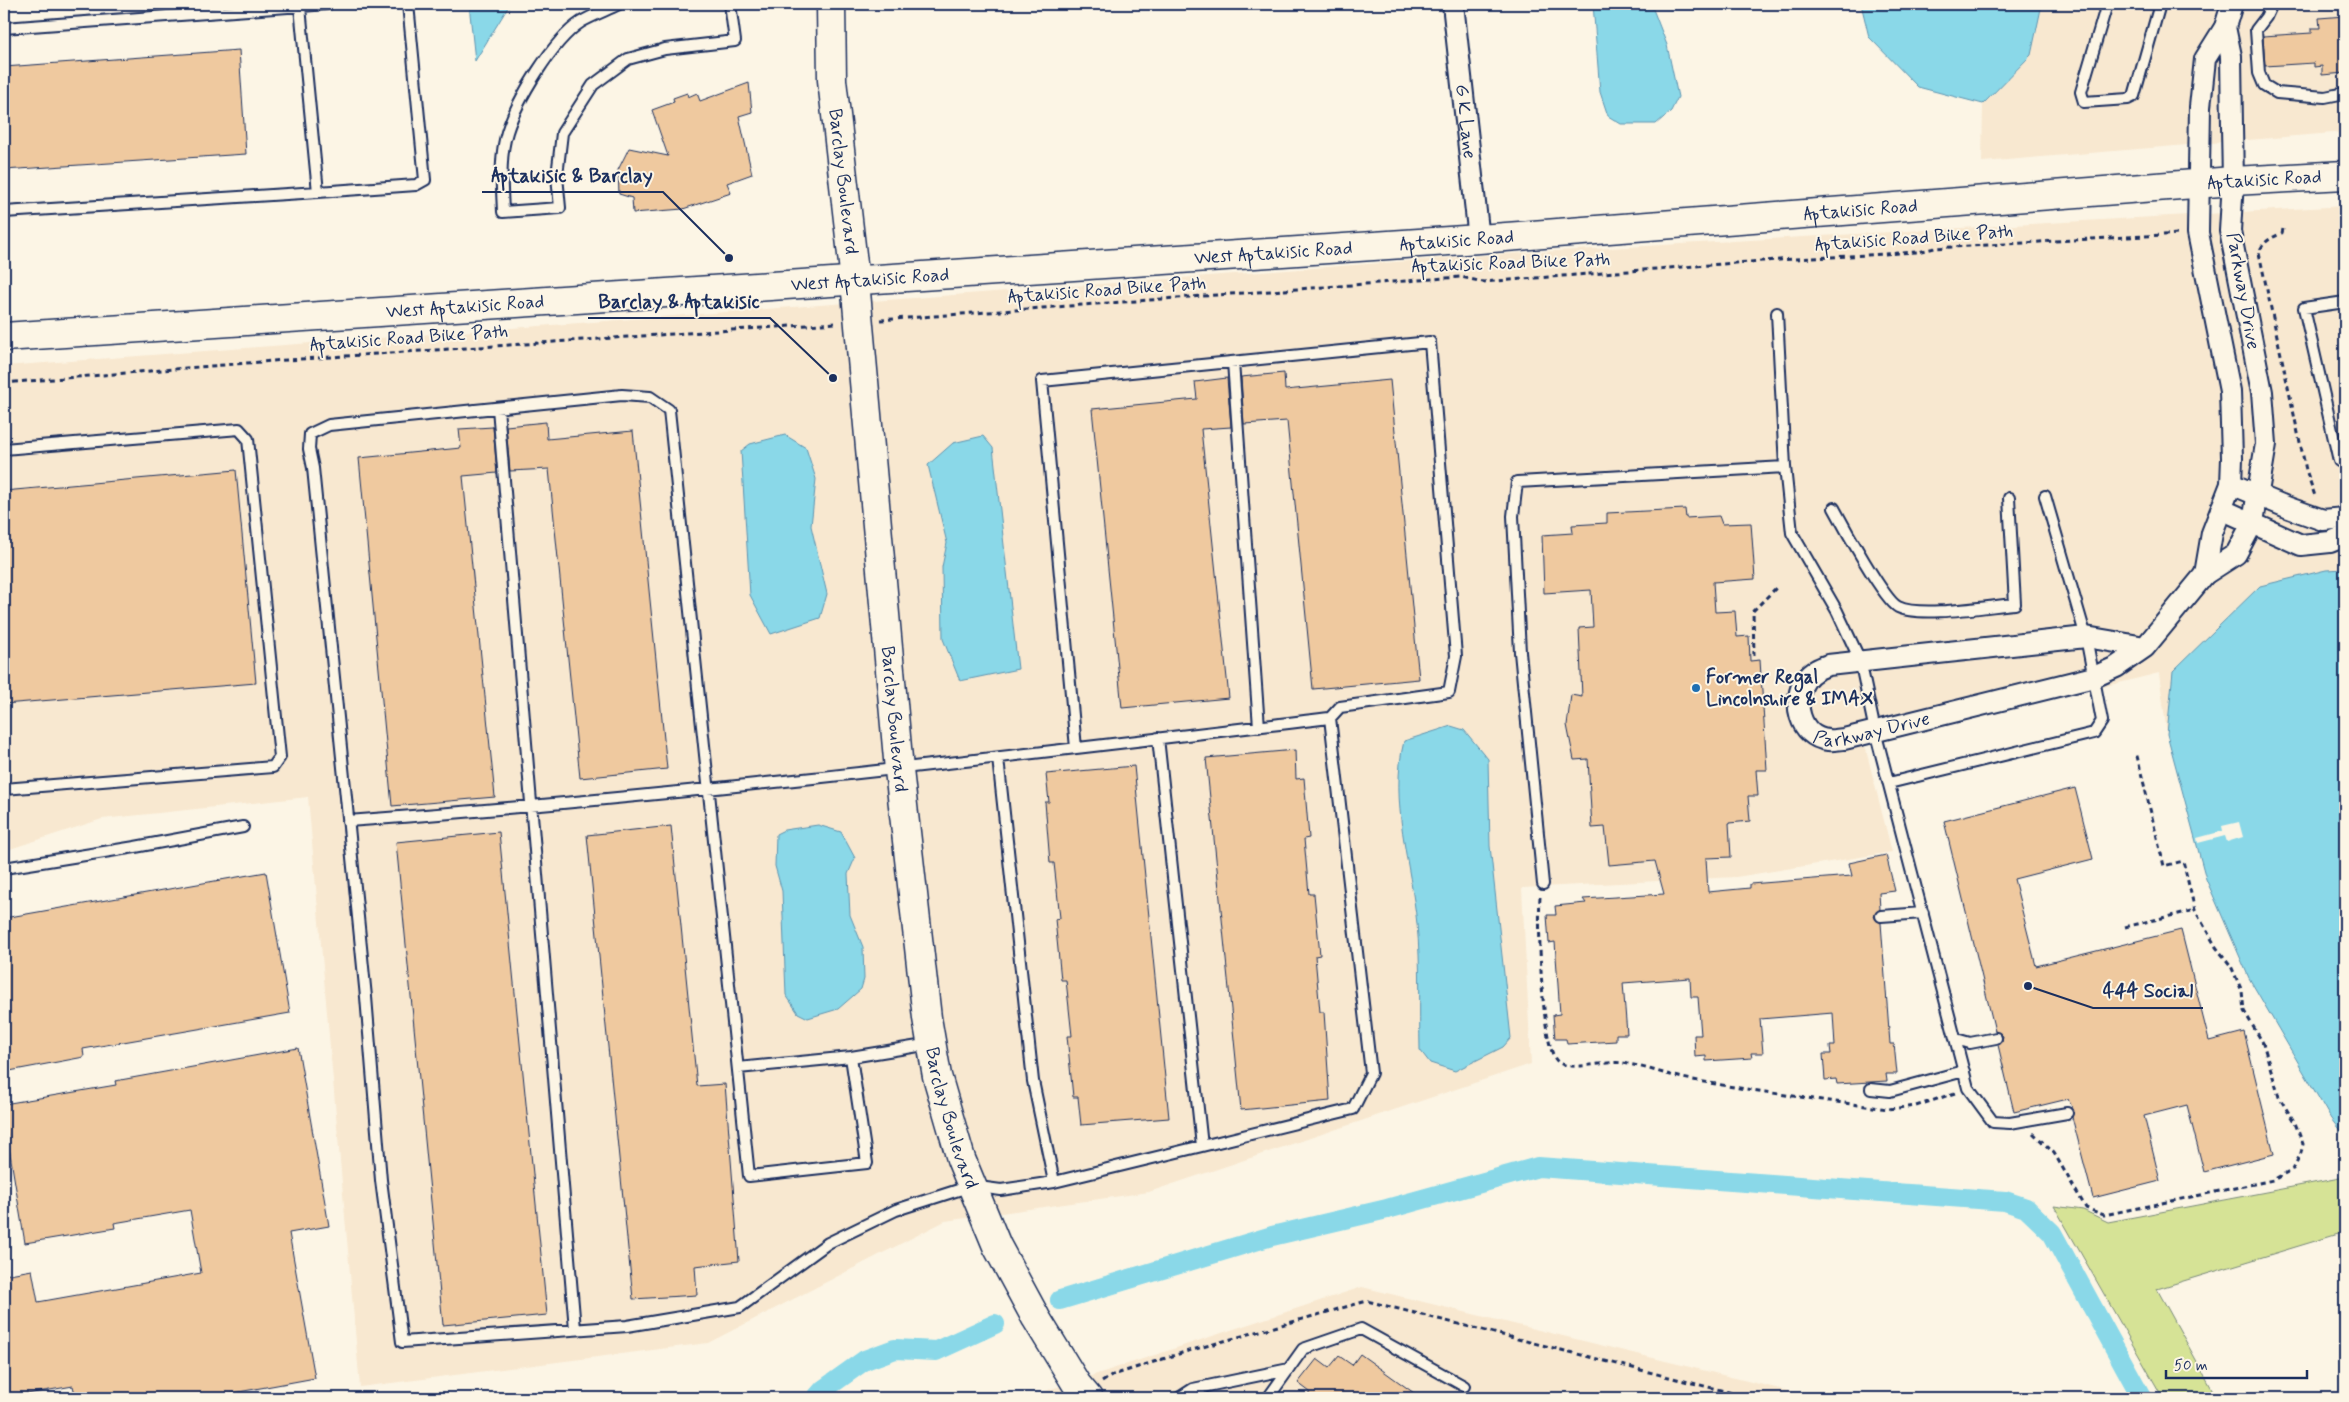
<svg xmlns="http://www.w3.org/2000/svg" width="2349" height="1402" viewBox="0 0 2349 1402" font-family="Mynerve,sans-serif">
  <rect width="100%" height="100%" fill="#fcf5e5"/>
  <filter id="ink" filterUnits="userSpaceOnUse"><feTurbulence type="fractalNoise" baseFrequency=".02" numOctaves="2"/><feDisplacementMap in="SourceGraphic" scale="10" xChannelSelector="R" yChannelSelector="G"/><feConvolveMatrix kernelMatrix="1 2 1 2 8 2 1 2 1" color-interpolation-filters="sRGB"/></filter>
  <g filter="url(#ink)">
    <path fill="#f8e8d0" d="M2042,4H2345V132L1982,162L1983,104L2031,55Z
      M2345,206V1137L2331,1119L2249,978L2206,879L2167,734L2159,673L1865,746L1892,852L1736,877L1522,888L1531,1064L1149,1192L945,1221L708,1343L360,1387L308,797L102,819L4,851V366L1488,255Z
      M1362,1287L1817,1398L1027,1397Z"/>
    <path fill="#d6e396" stroke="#78897a" d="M2345,1177V1232L2157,1289L2217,1398H2163L2054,1206L2083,1210L2108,1222Z"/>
    <path fill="#8ad8e8" stroke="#5e94b1" d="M469,4H510L475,61Z
      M1593,4H1651L1667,45L1678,97L1671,111L1656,124H1621L1608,116L1600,92Z
      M1861,4H2042L2031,55L1983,104L1918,87L1869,37Z
      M785,435L806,448L816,479L811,526L827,594L820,618L771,634L750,595L741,451L750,444Z
      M983,436L993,448L1018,669L960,681L943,639L942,567L947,543L928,465L953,443Z
      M2345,569V1137L2331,1119L2249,978L2206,879L2167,734L2173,671L2260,586L2326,570Z
      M1451,726L1464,730L1488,759L1490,846L1511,1038L1503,1047L1455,1071L1430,1063L1420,1050C1419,1008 1421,965 1417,924C1411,864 1389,801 1404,741Z
      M818,825L841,832L855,858L848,874L850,915L863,947L864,979L861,989L838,1009L808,1018L798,1013L786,995L782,891L775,866L776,834L784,830Z"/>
    <path fill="#fcf5e5" d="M2239,822L2243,837L2227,842L2225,836L2198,843L2197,838L2223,831L2222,826Z"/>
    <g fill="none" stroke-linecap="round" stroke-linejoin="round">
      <path stroke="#8ad8e8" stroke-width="20" d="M1060,1300L1272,1236L1387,1209L1538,1167L2005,1201L2026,1208L2052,1233L2142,1398
        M816,1398L823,1390L865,1360L895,1349L936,1351L995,1324"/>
    </g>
    <path fill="#efc99f" stroke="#1b2f5e" d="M2345,16V73L2322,75V66L2314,67V63L2265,66L2263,36L2312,33V28H2320L2319,18Z
      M239,50L246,154L4,170V67Z
      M749,83L752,112L739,116L752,174L727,183L731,193L683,209L633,213L632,198L619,194L618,170L629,148L668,156L652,110L674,102L673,98L687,93L688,97L697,93L700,101Z
      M1284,373L1285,390L1390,380L1419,679L1313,689L1287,421L1244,424L1241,377Z
      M1227,378L1231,427L1201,429L1229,698L1122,708L1092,409L1197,399L1195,382Z
      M546,422L547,439L633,431L667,769L580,778L549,469L510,471L506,426Z
      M493,427L497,473L463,476L495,797L392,806L359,458L461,448L459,429Z
      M236,470L256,683L4,704V491Z
      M1685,509L1686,518L1719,516L1722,524L1751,523L1755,579L1713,582L1715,612L1735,611L1737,637L1749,636L1750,661L1760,660L1767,770H1756L1758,796H1748L1750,821L1729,823L1731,857L1706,858L1708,892L1750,888V884L1852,876L1849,863L1886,855L1895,891L1879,893L1880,909L1874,916L1876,920L1881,923L1890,1044H1894L1897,1074H1886L1887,1081L1837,1084L1836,1079L1825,1080L1823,1054H1831L1830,1046H1835L1833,1013L1760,1019L1763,1053H1751L1752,1058L1706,1061V1056L1695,1057L1694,1035H1701L1698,997H1691L1690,978L1623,983L1627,1034H1616V1041L1567,1044L1566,1039H1555L1553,1015L1560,1014L1555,942L1549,943L1547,915H1556L1555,906L1586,903L1583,899L1664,894L1655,861L1609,865L1605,827L1592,828L1588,759L1574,760L1567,725L1571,695L1582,697L1579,628L1593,627L1591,590L1544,593L1542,535L1573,533L1572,525L1607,523V513Z
      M1295,750L1296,779L1304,778L1309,838L1304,839L1309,894H1314L1320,955L1315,956L1320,1012H1324L1330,1101L1241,1110L1206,758Z
      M1134,766L1169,1118L1081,1125L1078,1097H1073L1067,1036H1072L1066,980H1061L1055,919L1060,918L1054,863H1050L1045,802H1049L1046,774Z
      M2075,788L2093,859L2014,879L2036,966L2181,930L2209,1041L2244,1032L2274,1154L2204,1172L2187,1105L2144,1116L2160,1181L2093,1198L2072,1117L2074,1111L2068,1099L2014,1112L1998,1045L2002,1041L2003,1036L1995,1031L1944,821Z
      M671,826L697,1086L725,1084L739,1261L695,1266L697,1295L633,1299L587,835Z
      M499,832L547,1315L443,1325L396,842Z
      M266,872L290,1013L83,1049L84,1057L4,1072V918Z
      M298,1048L329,1226L289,1233L315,1378L206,1398H76L73,1386L4,1398V1275L32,1270L38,1302L201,1273L190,1210L114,1223L115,1228L25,1243L4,1118V1104L116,1085L115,1081Z
      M1360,1354L1421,1398H1306L1310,1392L1298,1383L1317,1359L1329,1368L1339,1356L1352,1365Z"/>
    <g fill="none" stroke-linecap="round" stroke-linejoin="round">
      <defs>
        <path id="lane" d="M619,4C607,10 593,15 581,22C552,41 517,100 507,132C499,158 502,186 503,212L560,208L557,176L562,133L593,85L628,59L665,49L735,41L730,4
          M2107,4L2081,92L2084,102L2128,99L2134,96L2160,4
          M2272,4L2266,17L2256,30L2259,73L2264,85L2277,93L2325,97L2345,93
          M4,28L328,4
          M318,192L416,185L425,180L408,4
          M4,212L318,192L300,7
          M2345,302L2304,308L2339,461L2345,460
          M1777,313L1785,467
          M1233,362L1259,727
          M498,408L575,1329
          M4,449L239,429L248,439L280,757L273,767L4,789
          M1834,508C1843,525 1884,600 1898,607C1920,618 1989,606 2015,604L2009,498
          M998,758L1033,1081L1054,1182
          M1889,783L2094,733L2102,721L2086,637L2045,496
          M348,821C676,797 1003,757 1330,718L1340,707L1449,692L1456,656L1430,342L1042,381L1076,748
          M4,868L135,847L243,827
          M1543,884L1520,652L1513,516L1517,482L1785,467L1792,533L1837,611L1860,660L1875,731L1968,1088L1993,1122L2010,1123L2067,1113
          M1881,916L1923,913
          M1956,1039L1970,1043L1996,1038
          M931,1044L851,1057L867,1163L749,1176L669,410L650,397L622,395L329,425L310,434L309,449L313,468L366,997L381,1180L402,1342L627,1326L740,1307L828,1243L896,1210L971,1186L1001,1190L1054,1182L1202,1146L1158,738
          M738,1068L851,1057
          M1871,1089L1890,1091L1964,1071
          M1202,1146L1353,1109L1371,1073L1330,718
          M1193,1389L1204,1398
          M1179,1398L1193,1389L1289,1369
          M1268,1398L1303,1349L1361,1329L1464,1386"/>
        <g id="street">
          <path id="s1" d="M1453,4L1479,239"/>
          <path d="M2231,484L2289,508L2323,520L2345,518"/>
          <path d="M2221,509L2301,545L2330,542L2345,536"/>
          <path d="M2205,574L2212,533L2231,484L2232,458L2230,391L2198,233L2200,107L2205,59L2225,27L2232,4"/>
          <path id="s2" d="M2145,647L2086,637L1828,665C1820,668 1812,671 1806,679C1791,700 1799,737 1828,740C1833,741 1839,739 1844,739L2094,677L2116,667L2145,647L2205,574L2236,554L2253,522L2266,444L2262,392L2230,231L2233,181L2232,126L2231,56L2225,27"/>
        </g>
        <g id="secondary">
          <path id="s3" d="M831,4L832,80L855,281L899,770L927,1018L937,1076L961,1159L997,1246L1036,1318L1077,1385L1088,1398"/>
          <path id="s4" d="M4,337L1479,239L2233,181L2345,175"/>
        </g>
      </defs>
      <use href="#lane" stroke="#1b2f5e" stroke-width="14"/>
      <use href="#street" stroke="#1b2f5e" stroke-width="24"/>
      <use href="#secondary" stroke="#1b2f5e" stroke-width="31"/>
      <path stroke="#1b2f5e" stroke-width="3" stroke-dasharray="5 4" stroke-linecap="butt" d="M2283,229L2282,233C2271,238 2263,241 2259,253L2306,470L2315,496
        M880,320L1446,278L1461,277L1483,282L1762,261L1918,252L1935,248L2179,234
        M4,383L272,361L836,323
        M1754,656L1753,611L1778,586
        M1540,897C1538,922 1541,1046 1557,1061C1570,1073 1605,1060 1623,1063C1647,1067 1669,1076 1693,1080C1758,1092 1823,1100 1888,1109L1916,1106L1955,1093
        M2125,927L2195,910
        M2033,1133L2054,1153L2086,1208L2104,1215L2273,1180L2293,1169L2301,1153L2303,1144L2295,1123L2279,1097L2263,1043L2244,1011L2242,991L2231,966L2216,947L2195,910L2183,861L2164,866L2136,752
        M1102,1382L1113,1375L1185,1352L1367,1301L1752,1398"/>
      <use href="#lane" stroke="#fcf5e5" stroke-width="10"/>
      <use href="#street" stroke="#fcf5e5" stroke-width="20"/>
      <use href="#secondary" stroke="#fcf5e5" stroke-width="28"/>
    </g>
  </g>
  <circle fill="#1f6fb2" stroke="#fcf5e5" stroke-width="2" cx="1696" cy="688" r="5"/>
  <g text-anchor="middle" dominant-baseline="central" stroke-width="4" stroke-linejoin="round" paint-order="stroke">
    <g font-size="19" fill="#1b2f5e" stroke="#fcf5e5">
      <text stroke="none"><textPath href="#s1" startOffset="118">G K Lane</textPath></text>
      <text stroke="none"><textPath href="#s4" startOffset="2266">Aptakisic Road</textPath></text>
      <text stroke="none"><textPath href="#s3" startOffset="178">Barclay Boulevard</textPath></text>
      <text stroke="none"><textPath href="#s4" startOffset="1861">Aptakisic Road</textPath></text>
      <text transform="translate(1914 238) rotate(-4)">Aptakisic Road Bike Path</text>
      <text stroke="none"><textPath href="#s4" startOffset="1456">Aptakisic Road</textPath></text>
      <text stroke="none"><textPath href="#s4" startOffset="1272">West Aptakisic Road</textPath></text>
      <text transform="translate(1511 263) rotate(-2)">Aptakisic Road Bike Path</text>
      <text stroke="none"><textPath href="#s4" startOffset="868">West Aptakisic Road</textPath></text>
      <text transform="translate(1107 290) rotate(-4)">Aptakisic Road Bike Path</text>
      <text transform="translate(2243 291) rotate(80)">Parkway Drive</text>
      <text stroke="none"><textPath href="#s4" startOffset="462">West Aptakisic Road</textPath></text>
      <text transform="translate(409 338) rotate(-4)">Aptakisic Road Bike Path</text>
      <text stroke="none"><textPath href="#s3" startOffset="718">Barclay Boulevard</textPath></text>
      <text stroke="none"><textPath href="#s2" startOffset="468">Parkway Drive</textPath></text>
      <text stroke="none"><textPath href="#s3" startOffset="1122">Barclay Boulevard</textPath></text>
    </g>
    <g font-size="19" font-weight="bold" fill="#1b2f5e" stroke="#fcf5e5" text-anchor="start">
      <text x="1706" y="677">Former Regal<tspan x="1706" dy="22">Lincolnshire &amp; IMAX</tspan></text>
    </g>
  </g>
  <path fill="none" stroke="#1b2f5e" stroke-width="2" d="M729 258L663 192H482M833 378L770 318H588M2028 986L2093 1008H2203"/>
  <g fill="#1b2f5e" stroke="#fcf5e5" stroke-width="2">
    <circle cx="729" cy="258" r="5"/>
    <circle cx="833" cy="378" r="5"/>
    <circle cx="2028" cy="986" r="5"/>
  </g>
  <g font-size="20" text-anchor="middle" font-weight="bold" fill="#1b2f5e" stroke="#fcf5e5" stroke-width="4" stroke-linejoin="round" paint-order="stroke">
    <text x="572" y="182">Aptakisic &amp; Barclay</text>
    <text x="679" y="308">Barclay &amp; Aptakisic</text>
    <text x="2148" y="997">444 Social</text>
  </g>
  <rect width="2349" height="1402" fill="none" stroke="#fcf5e5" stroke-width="20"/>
  <rect x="10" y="10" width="2329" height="1382" fill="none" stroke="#1b2f5e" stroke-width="2" filter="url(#ink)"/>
  <path d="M2166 1370v8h141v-8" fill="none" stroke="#1b2f5e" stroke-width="2.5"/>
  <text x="2174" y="1370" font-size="15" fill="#1b2f5e" stroke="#fcf5e5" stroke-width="4" paint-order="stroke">50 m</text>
</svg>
